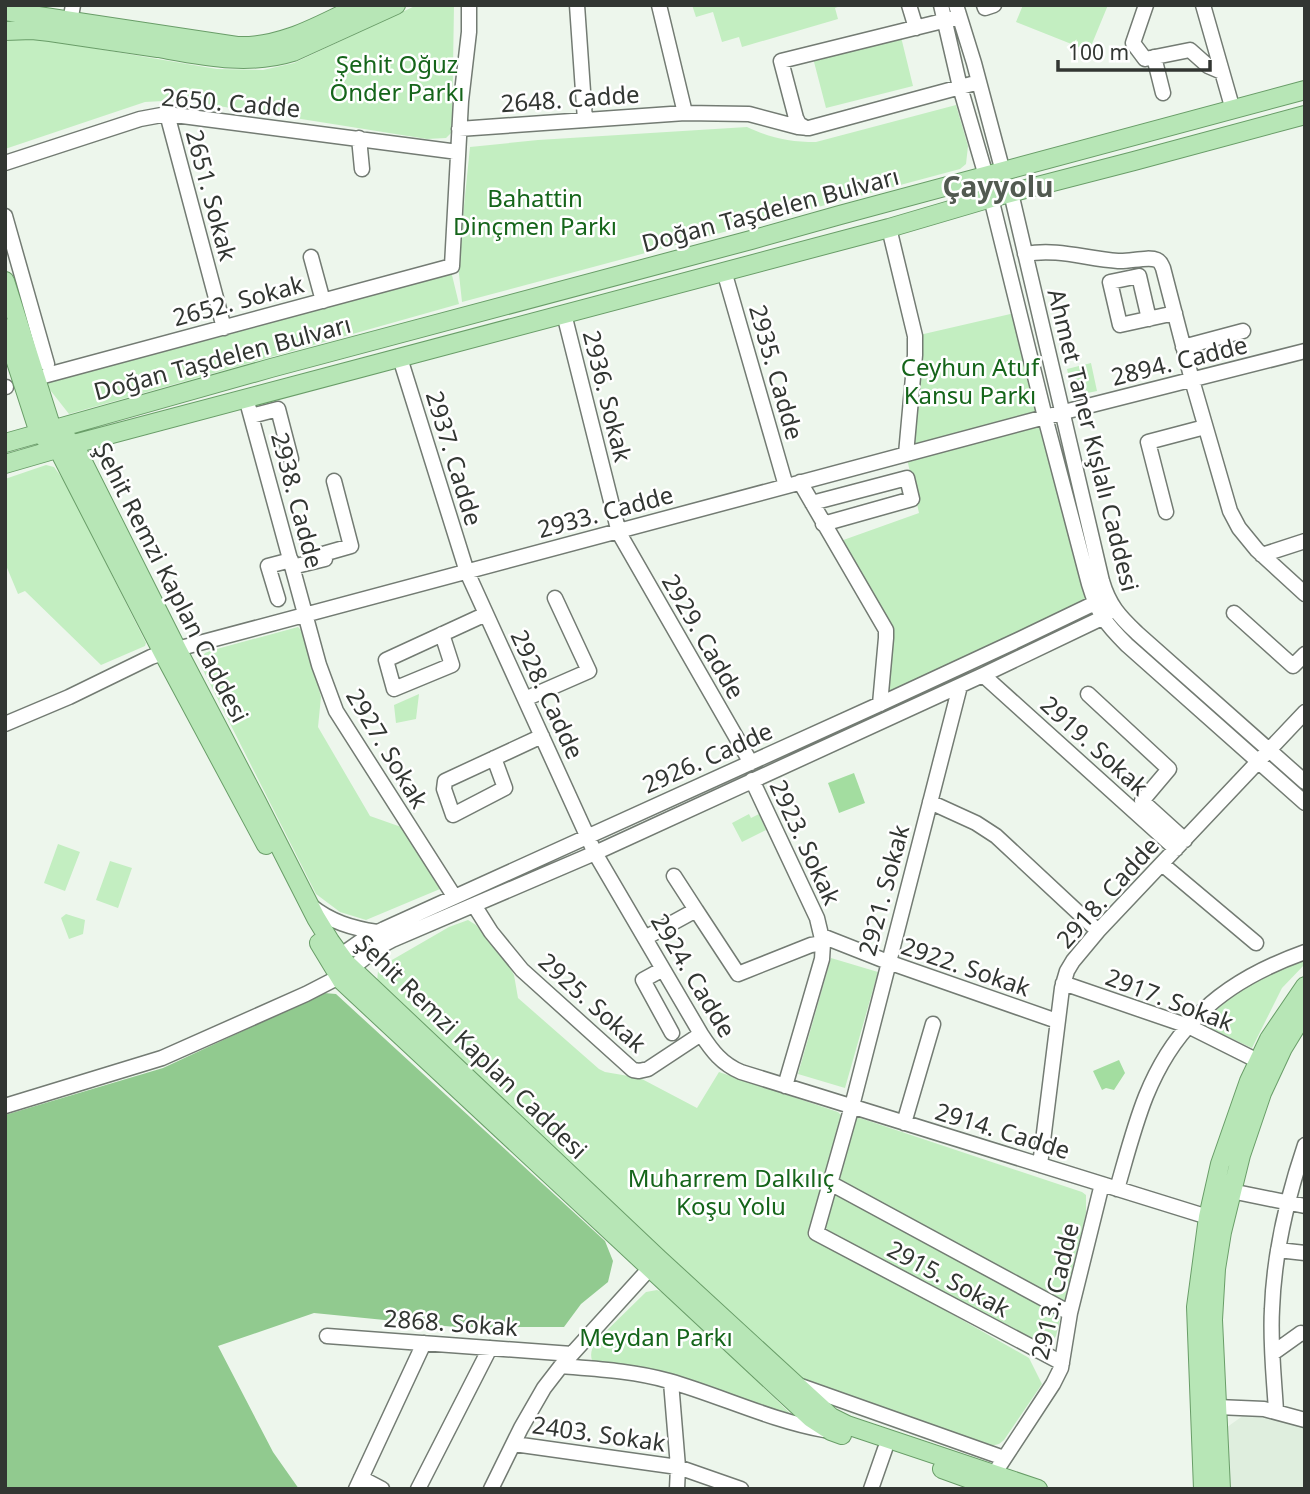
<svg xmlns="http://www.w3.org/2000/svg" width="1310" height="1494" viewBox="0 0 1310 1494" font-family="'Noto Sans',sans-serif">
  <rect width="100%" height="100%" fill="#edf6ec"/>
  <path fill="#dfeede" d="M1244,1415L1281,1420L1305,1428V1489H1230L1223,1430Z"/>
  <path fill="#c3eec1" d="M417,5H454L452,132L446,138L427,139L181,100L145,102L5,149V42L17,38H33L217,69L263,70L294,63Z
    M692,5H843L835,8L838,19L742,47L739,37L722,42L713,12L696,17Z
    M1023,5H1108L1089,51L1016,22Z
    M901,37L913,86L826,108L813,58Z
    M956,105L968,146L966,164L960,169L462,302L458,265L470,147L538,140L747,127C771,138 789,142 816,142Z
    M451,271L459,304L69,414L43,381Z
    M1019,312L1095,603L880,704L886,638L835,543L919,513L906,454L915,336Z
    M1091,363L1097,391L1078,395L1076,385L1071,386L1067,369Z
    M46,465L54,467L65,482L146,643L145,646L101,665L25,591L18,594L5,563V479Z
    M298,627L305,634L321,697L318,727L370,816L404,828L440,889L366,920L340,912L316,894L199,662L205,653L213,650Z
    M419,694L416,719L396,723L394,705Z
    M749,814L751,818L759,814L766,830L742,842L732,823Z
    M58,844L80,852L65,891L44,883Z
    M110,861L132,868L118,908L96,900Z
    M66,914L85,920L83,934L69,939L61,918Z
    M468,920L476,925L508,964L514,975L518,998L599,1069L605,1072L640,1078L697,1108L719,1072L838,1112L843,1117L811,1234L1029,1358L1042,1384L1004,1440L999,1444L987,1447L799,1379L662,1250L612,1209L377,982L378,971L385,964L449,927Z
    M1305,956V964L1282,988L1252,1048L1196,1022L1218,1004L1263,976Z
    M831,958L878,972L845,1088L798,1074Z
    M857,1117L1082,1192L1086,1195V1213L1056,1336C1052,1342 1050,1343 1043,1344L828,1232L824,1223Z
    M657,1290L667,1294L798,1421L596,1368C589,1357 590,1352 596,1341L646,1292Z"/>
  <path fill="#91ca8f" d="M324,993L336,994L605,1241L613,1261L608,1282L581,1304L564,1327H455L314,1313L218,1346L273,1452L299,1489H5V1115L163,1068Z"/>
  <path fill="#a3dda0" d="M854,773L865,803L839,813L828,783Z
    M1119,1060L1125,1073L1114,1090L1106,1088L1102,1090L1093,1071Z"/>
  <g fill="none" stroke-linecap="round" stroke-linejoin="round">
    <defs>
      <path id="minor" d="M577,5L585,120
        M659,5L685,113
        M909,5L916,28
        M941,5L960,87L986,176
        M956,5L974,63L1003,172
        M984,5L985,8L994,5
        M1146,5L1133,43L1145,59L1190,50L1208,66L1222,72
        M1203,5L1233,110
        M70,22L73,5
        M1154,57L1163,93
        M167,114L224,328
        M806,128L799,124L796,118L781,61L959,17
        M459,129L685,113L749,114L798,127L809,128L979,82
        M359,138L362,169
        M5,163L140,119L167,114L458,152
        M1011,193L1102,581C1109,605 1119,616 1137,633L1305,782
        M991,198L1045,417L1089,584C1098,614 1105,623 1127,645L1305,803
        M5,216L47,364
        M889,228L915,336V355L906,454
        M1025,254C1059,248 1086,259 1118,261C1129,262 1148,256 1157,260C1161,262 1161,264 1163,268L1192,380L1230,511L1239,528L1257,550L1305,594
        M311,257L323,301
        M724,271L786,486
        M564,314L619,533L751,763
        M1149,319L1139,276L1110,282L1120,325L1175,313
        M1183,347L1243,331
        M400,358L467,572L595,853L701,1034C712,1051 722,1064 741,1072L1208,1217
        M36,378L452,266L461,101L469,32V5
        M5,387H6
        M246,398L319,665L336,711L454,896
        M251,416L278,409L291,459
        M800,482L886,630V638L880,704
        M812,503L907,478L912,499L823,524
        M1166,512L1148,442L1205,427
        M1262,555L1305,541
        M292,567L325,559L323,554L351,546L334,481
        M278,599L268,566L291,560
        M1234,613L1293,666L1305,654
        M442,634L452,665L394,689L386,660L486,614
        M177,649L1064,412L1305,351
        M983,675L1176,849
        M960,686L852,1106L816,1233L1062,1363
        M1088,694L1169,769L1142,801L1185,840
        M525,699L589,671L555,598
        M5,724L69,697L151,657L163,653
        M494,758L505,788L453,815L444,789L445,781L542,736
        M752,780L817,918L823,943L822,959L785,1086
        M930,802L976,823L996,836L1098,931
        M1162,864L1256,943
        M674,876L696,910
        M474,905L491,932L522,970L633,1070L639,1071L648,1069L701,1034
        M311,906C331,922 352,928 377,932
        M822,936L888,962L1057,1021
        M645,938L696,910L738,974L811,945L823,943
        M340,956L364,939L384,929L880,704L1020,639L1095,603L1107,595
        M351,969L377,948L392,940L595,853L983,675L1102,618L1113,609
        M663,969L643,980L672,1033
        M1063,983L1188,1026L1258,1061
        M5,1106L162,1058L306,994L339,977
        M904,1123L933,1024
        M1040,1165L1062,988L1067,971L1073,961L1098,931L1305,712
        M830,1183L1070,1313
        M1117,1189C1126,1158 1134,1126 1146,1096C1157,1069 1174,1040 1195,1019C1223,988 1266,966 1305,952
        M1231,1191L1305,1206
        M1278,1250L1305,1253
        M327,1336L572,1354
        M1273,1353L1301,1333L1305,1334
        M561,1366C597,1369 634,1371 669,1381C721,1396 770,1420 824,1430
        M671,1382L678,1467L677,1489
        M798,1385L1004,1458
        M1217,1407L1264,1409L1305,1420
        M1276,1411C1274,1377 1270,1343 1272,1309C1274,1253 1287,1198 1305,1145
        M514,1444L678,1467L741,1489
        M994,1474L1053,1384L1061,1368L1070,1313L1102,1184
        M361,1478L382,1489
        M356,1489L424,1343
        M418,1489L490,1348
        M491,1489L521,1428L544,1388L561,1366L650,1268
        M871,1489L885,1449"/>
      <path id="major" d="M5,11L237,46C282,48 321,24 361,5
        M5,31L32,30L50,32C86,37 122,43 158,48C203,56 248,66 293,52L396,5
        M5,281L52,429L74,444L177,649L257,802L316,918L330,941L346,963L659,1259L831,1417L847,1425L1038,1489
        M5,328L39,433
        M39,433L58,449L163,653L266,845
        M5,443L271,368L751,240L840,215L1305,90
        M5,464L74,444L889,228L991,198L1134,161L1305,115
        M319,943L342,981L811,1418L831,1431L842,1435
        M942,1469L997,1489
        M1203,1489L1196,1307L1208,1217L1220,1164L1249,1081L1269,1039L1305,986
        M1221,1489L1213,1320L1216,1269L1222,1232L1241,1155L1262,1093L1283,1048L1305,1012"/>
    </defs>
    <use href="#minor" stroke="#737b73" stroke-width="17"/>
    <use href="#major" stroke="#699d68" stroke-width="20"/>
    <use href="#minor" stroke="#fff" stroke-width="14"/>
    <use href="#major" stroke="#b7e6b6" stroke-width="18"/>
  </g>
  <g text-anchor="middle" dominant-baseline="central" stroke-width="5" stroke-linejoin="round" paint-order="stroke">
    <g font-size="24" fill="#15651a" stroke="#fff">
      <text x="397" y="63">Şehit Oğuz<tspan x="397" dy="28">Önder Parkı</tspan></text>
      <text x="535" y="197">Bahattin<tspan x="535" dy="28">Dinçmen Parkı</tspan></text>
      <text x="970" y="366">Ceyhun Atuf<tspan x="970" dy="28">Kansu Parkı</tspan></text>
      <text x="731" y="1177">Muharrem Dalkılıç<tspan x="731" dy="28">Koşu Yolu</tspan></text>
      <text x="656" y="1336">Meydan Parkı</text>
    </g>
    <g font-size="24" fill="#323632" stroke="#fff">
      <text transform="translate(570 98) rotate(-4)">2648. Cadde</text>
      <text transform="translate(231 102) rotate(5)">2650. Cadde</text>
      <text transform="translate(212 195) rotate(75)">2651. Sokak</text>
      <text transform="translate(770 209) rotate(-15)">Doğan Taşdelen Bulvarı</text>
      <text transform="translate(238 300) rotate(-15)">2652. Sokak</text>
      <text transform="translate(222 357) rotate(-15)">Doğan Taşdelen Bulvarı</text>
      <text transform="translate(1179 360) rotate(-14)">2894. Cadde</text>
      <text transform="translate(777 372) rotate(74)">2935. Cadde</text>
      <text transform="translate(608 396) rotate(76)">2936. Sokak</text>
      <text transform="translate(1094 440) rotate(76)">Ahmet Taner Kışlalı Caddesi</text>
      <text transform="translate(455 458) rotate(73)">2937. Cadde</text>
      <text transform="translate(298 500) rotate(75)">2938. Cadde</text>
      <text transform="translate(605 511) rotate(-15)">2933. Cadde</text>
      <text transform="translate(172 582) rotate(63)">Şehit Remzi Kaplan Caddesi</text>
      <text transform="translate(704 636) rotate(60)">2929. Cadde</text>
      <text transform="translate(548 694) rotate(65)">2928. Cadde</text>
      <text transform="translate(1095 745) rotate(42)">2919. Sokak</text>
      <text transform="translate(388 748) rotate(59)">2927. Sokak</text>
      <text transform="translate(707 757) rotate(-24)">2926. Cadde</text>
      <text transform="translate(806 842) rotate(65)">2923. Sokak</text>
      <text transform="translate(883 890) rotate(-75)">2921. Sokak</text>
      <text transform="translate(1107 892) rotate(-48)">2918. Cadde</text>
      <text transform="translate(966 966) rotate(19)">2922. Sokak</text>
      <text transform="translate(694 975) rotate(59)">2924. Cadde</text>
      <text transform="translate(1170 999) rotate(21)">2917. Sokak</text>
      <text transform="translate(593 1002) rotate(42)">2925. Sokak</text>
      <text transform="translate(472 1046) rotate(44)">Şehit Remzi Kaplan Caddesi</text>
      <text transform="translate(1003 1130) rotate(17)">2914. Cadde</text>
      <text transform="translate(949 1278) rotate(28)">2915. Sokak</text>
      <text transform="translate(1054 1291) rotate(-77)">2913. Cadde</text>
      <text transform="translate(451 1322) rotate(4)">2868. Sokak</text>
      <text transform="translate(599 1433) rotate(8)">2403. Sokak</text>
    </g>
    <g font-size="28" font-weight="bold" fill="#525a51" stroke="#fff">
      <text x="998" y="186">Çayyolu</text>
    </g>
  </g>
  <rect width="1310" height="1494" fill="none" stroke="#323632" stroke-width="14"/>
  <path d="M1058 60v10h152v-10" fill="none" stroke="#323632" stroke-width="3.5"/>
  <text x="1068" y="60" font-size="21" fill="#323632" stroke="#ffffff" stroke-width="5" paint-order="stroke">100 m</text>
</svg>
